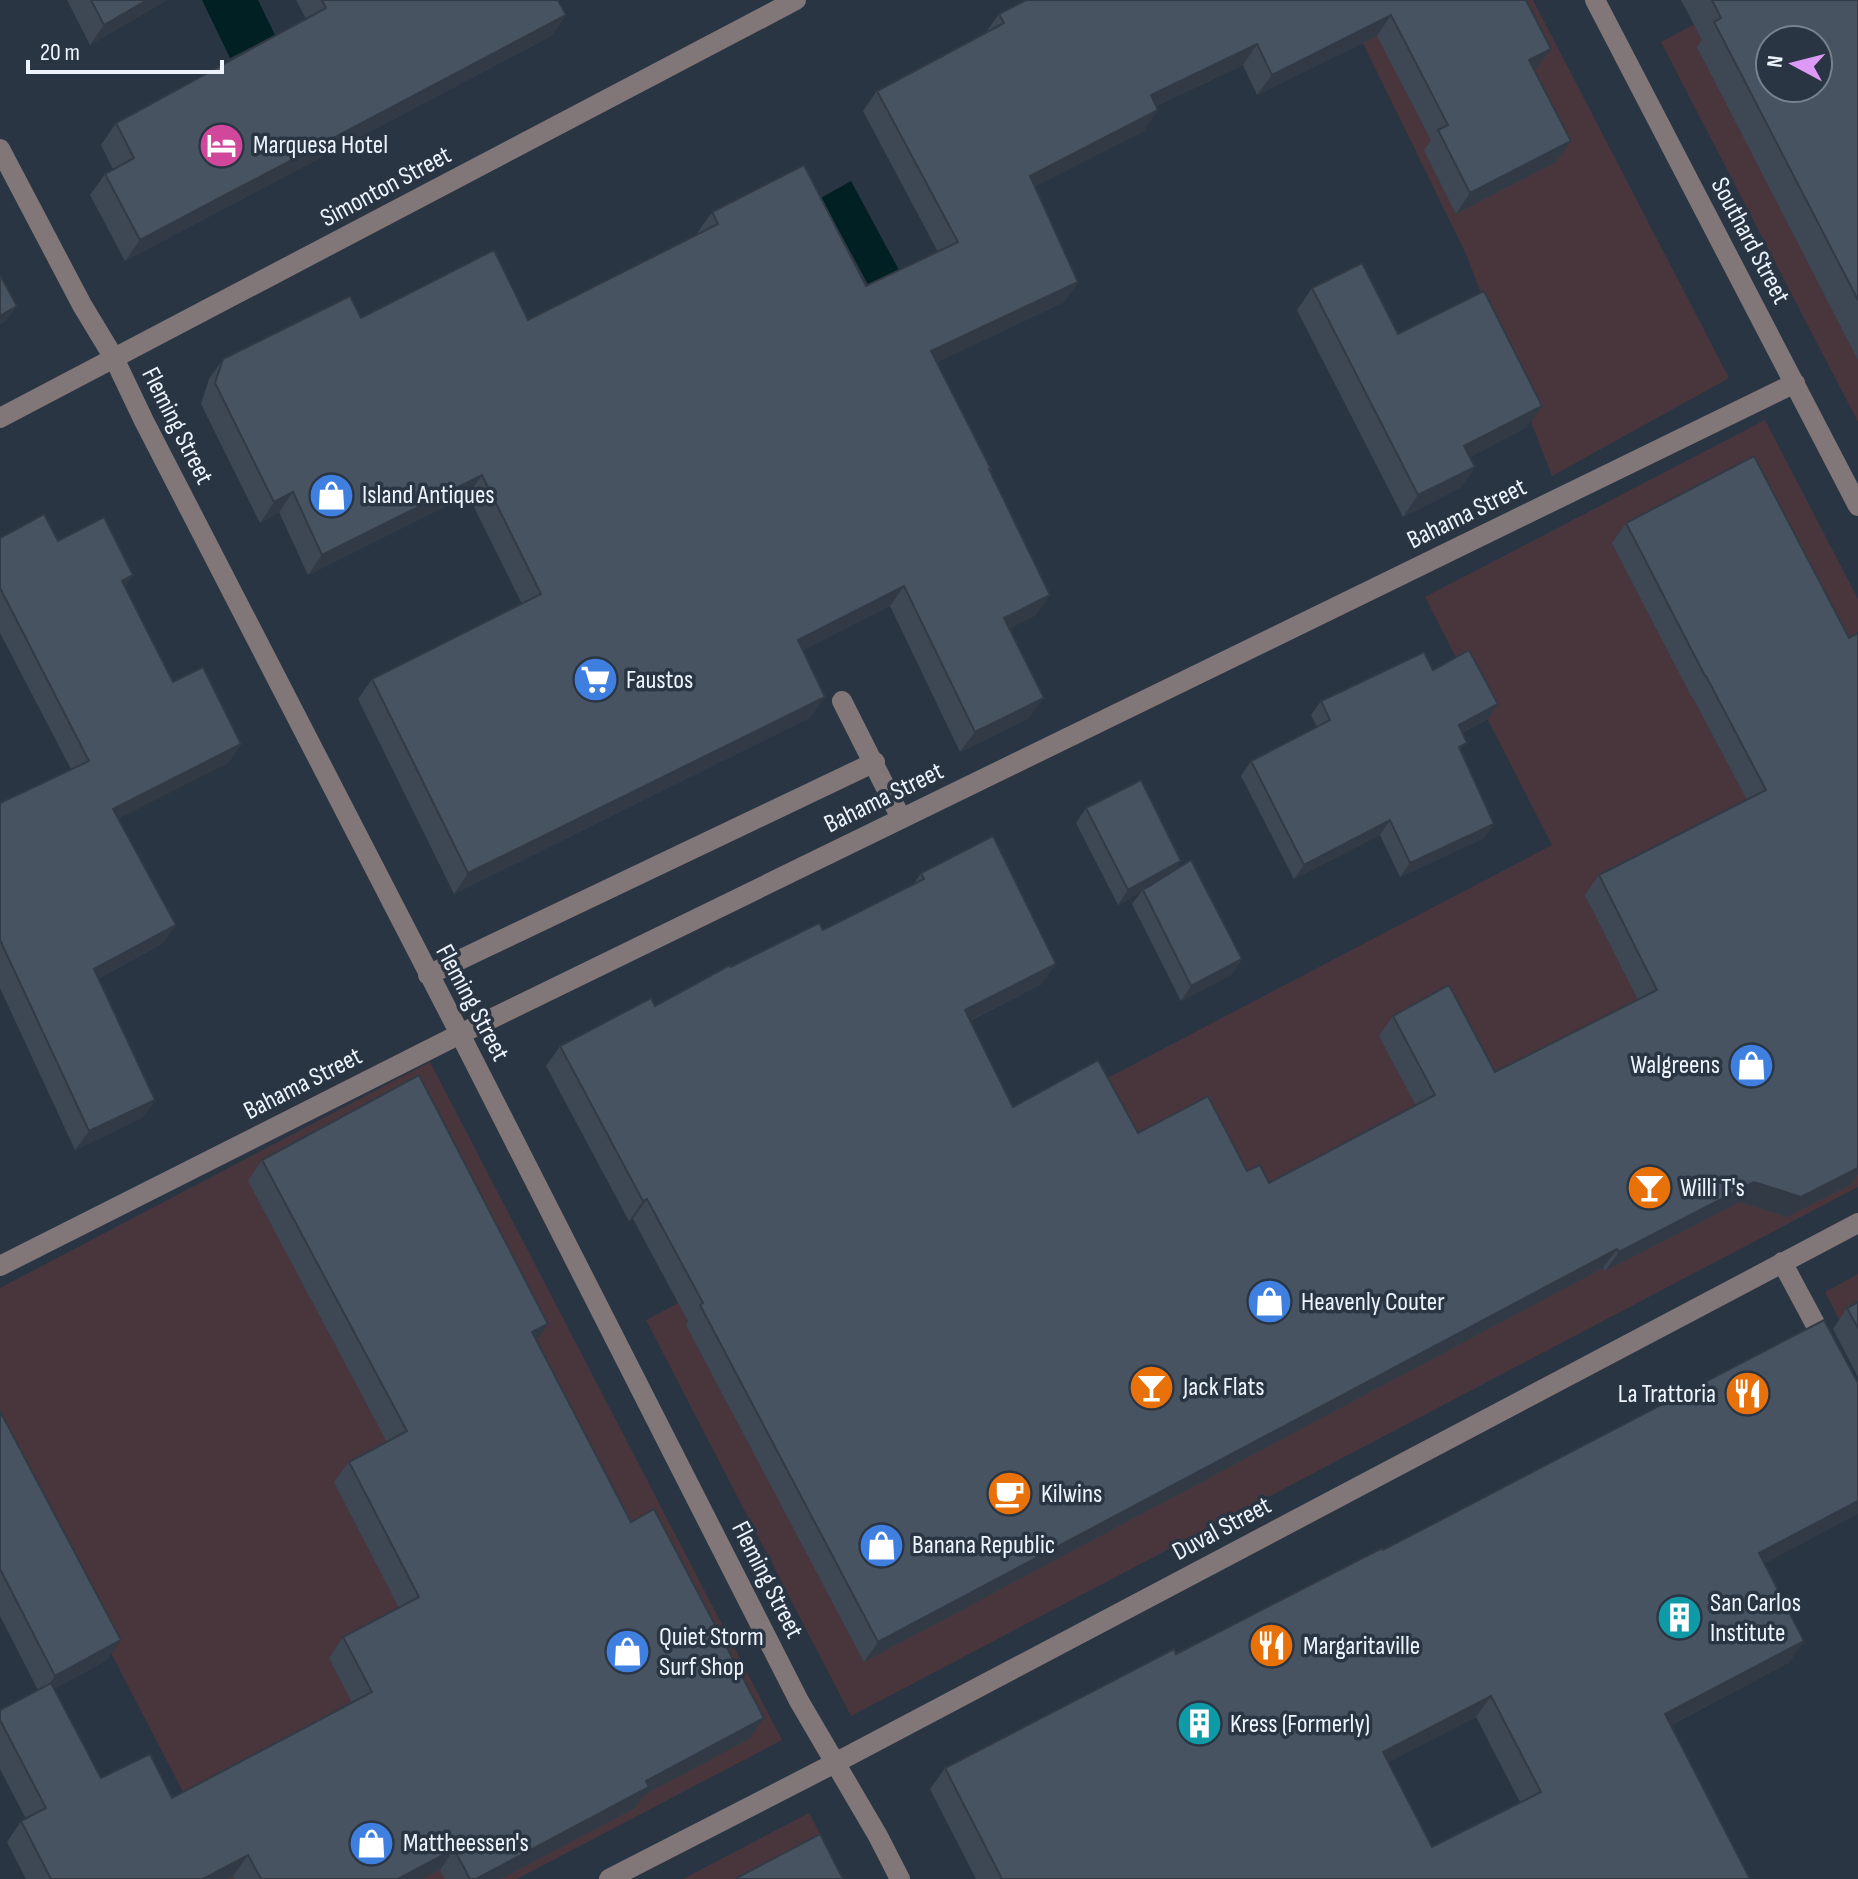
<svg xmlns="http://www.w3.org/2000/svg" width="1858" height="1879" viewBox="0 0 1858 1879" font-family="'Sofia Sans Condensed',sans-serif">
  <rect width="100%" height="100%" fill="#2a3543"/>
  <path fill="#49363d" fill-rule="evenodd" d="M1342,0H1533L1729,378L1552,476L1466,254Z
    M1740,0H1858V422L1661,42ZM1770,40H1818V88H1770Z
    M1765,420L1858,599V1187L851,1716L646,1320L1552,845L1425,597Z
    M430,1062L782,1740L517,1879H228L0,1438V1288Z
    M1858,1274V1355L1825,1292Z
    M809,1813L844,1879H683Z"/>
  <path fill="#002023" d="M202,0H258L275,35L230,58Z
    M851,181L899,270L869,286L821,198Z"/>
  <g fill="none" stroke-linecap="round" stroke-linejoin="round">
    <path stroke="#827778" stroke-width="20" d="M1595,0L1858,506
      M0,149L82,305L114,358L144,421L460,1034L799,1701L878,1836L900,1879
      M0,418L796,0
      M842,701L901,818
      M428,975L875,762
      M1782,1262L1827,1346
      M0,1266L460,1034L1795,383
      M609,1879L835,1763L1858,1223"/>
  </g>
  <path fill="#3e4754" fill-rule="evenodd" d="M67,0H167L90,45Z
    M296,0H558L566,15L551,36L125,261L90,195L105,174L113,169L101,145L116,123L306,19Z
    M1526,0L1551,49L1534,70L1571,141L1556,162L1456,214L1424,150L1431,140L1377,36L1257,95L1243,65L1156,106L1144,131L1035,186L1078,282L1064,302L937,362L990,470L1036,615L1010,628L1029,718L960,752L890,606L803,650L811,717L454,894L358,699L372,679L522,604L468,495L308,575L279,512L260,523L201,404L209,379L223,359L361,318L528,320L698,234V232L712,212L866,286L938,252L863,111L877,91L986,32L999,14Z
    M1681,0H1858V360L1697,47L1702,40Z
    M1312,288L1398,334L1527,427L1470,457L1475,467L1460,488L1403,517L1297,310Z
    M1626,523L1849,638L1858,633V1175L1851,1184L1787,1217L1740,1202L1605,1271L1603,1268L864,1662L686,1325L688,1321L633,1219L629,1221L546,1066L560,1046L655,1006L731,967L823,930L913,885L921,873L1042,984L970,1021L1013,1107L1138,1133L1247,1171L1269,1183L1416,1106L1379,1036L1393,1016L1495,1072L1638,1000L1585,895L1599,875L1747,800L1692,696H1691L1612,543Z
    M0,538L58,541L133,575L125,587L173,682L241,744L228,763L118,818L162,944L99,978L155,1100L142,1118L75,1150L0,988V803L71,769L0,633Z
    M1433,670L1498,704L1488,719L1462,733L1461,752L1484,838L1400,877L1380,835L1294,879L1241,776L1251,761L1317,727L1311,715L1321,701Z
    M1086,808L1181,861L1174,871L1242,959L1232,974L1181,1001L1132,904L1141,892L1118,905L1076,823Z
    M262,1160L548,1324L537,1340L631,1522L749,1739L644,1795L635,1808L501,1879H445L440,1870L422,1879H235L233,1876L228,1879H26L7,1842L21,1821L26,1819L0,1769V1710L38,1690L0,1616V1411L107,1660L54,1689L101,1778L172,1798L352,1703L329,1658L343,1637L399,1608L334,1482L349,1462L387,1442L248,1181Z
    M1858,1302V1377L1833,1329L1847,1308Z
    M1383,1550L1764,1564L1790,1662L1671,1725L1750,1879H976L930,1789L945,1768ZM1476,1717L1520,1802L1432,1847L1388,1762Z"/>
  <path fill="#323a45" d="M147,0H167L90,45L104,25Z
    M566,15L551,36L125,261L140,240Z
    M1391,15L1377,36L1257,95L1272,75Z
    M1257,44L1243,65L1136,115L1151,95Z
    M1551,49L1536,69L1515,80L1529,60Z
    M1158,110L1144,131L1015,196L1030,176Z
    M1571,141L1556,162L1456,214L1470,193Z
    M1078,282L1064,302L917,372L931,351Z
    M17,306L6,321L0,325V316Z
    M1542,406L1527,427L1449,468L1464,446Z
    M1475,467L1460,488L1403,517L1418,495Z
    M482,475L468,495L308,575L322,555Z
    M293,492L279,512L260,523L274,502Z
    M133,575L120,594L122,581Z
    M904,586L890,606L783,660L798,640Z
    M1050,595L1036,615L990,638L1004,618Z
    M825,697L811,717L454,894L468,873Z
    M1044,698L1029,718L960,752L975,732Z
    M1498,704L1488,719L1449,740L1459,725Z
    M241,744L228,763L100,828L113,809Z
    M1390,820L1380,835L1294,879L1304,865Z
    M1494,824L1484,838L1400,877L1410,863Z
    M1181,861L1171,876L1143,890L1141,892L1118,905L1128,890Z
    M176,925L162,944L81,987L94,969Z
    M1242,959L1232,974L1181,1001L1191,986Z
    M1056,964L1042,984L951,1030L965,1010Z
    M155,1100L142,1118L75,1150L89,1131Z
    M1858,1168V1175L1851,1184L1787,1217L1740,1202L1605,1271L1619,1252L1754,1182Z
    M647,1199L633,1219L629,1221L643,1201Z
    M1617,1249L1603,1268L864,1662L878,1642Z
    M548,1324L534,1345L532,1332Z
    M1858,1501V1514L1745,1574L1759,1553Z
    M121,1640L107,1660L41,1696L55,1676Z
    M1804,1641L1790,1662L1651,1735L1665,1714Z
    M1491,1696L1476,1717L1368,1773L1383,1752Z
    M764,1718L749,1739L644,1795L635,1808L501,1879H476L646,1781Z
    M454,1849L440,1870L422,1879H398Z
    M248,1855L233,1876L228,1879H203Z"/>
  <path fill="#485362" stroke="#323a45" stroke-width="2" fill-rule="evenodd" d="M91,0H147L104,25Z
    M322,0H558L566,15L140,240L105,174L134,158L116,123L326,8Z
    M1026,0H1526L1551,49L1529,60L1571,141L1470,193L1438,130L1448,125L1391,15L1272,75L1257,44L1151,95L1158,110L1030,176L1078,282L931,351L991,469H989L1050,595L1004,618L1044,698L975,732L904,586L798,640L825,697L468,873L372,679L541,594L482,475L322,555L293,492L274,502L215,383L223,359L350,296L361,318L494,250L528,320L718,224L712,212L804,165L866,286L958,242L877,91L1004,23L999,14Z
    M1712,0H1858V300L1714,22L1721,18ZM1770,40H1818V88H1770Z
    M1362,263L1398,334L1484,291L1542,406L1464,446L1475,467L1418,495L1312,288Z
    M0,275L17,306L0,316Z
    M1754,456L1849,638L1858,633V1168L1801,1197L1754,1182L1619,1252L1617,1249L878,1642L700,1305L703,1303L647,1199L643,1201L560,1046L651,998L655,1006L730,965L731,967L819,923L823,930L924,879L921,873L993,836L1056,964L965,1010L1013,1107L1098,1060L1138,1133L1208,1096L1247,1171L1260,1165L1269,1183L1435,1095L1393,1016L1449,985L1495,1072L1657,990L1599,875L1766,790L1706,676H1705L1626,523Z
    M44,514L58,541L104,517L133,575L122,581L173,682L203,667L241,744L113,809L176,925L94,969L155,1100L89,1131L0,940V803L89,761L0,588V538Z
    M1469,650L1498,704L1459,725L1467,743L1459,747L1494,824L1410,863L1390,820L1304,865L1251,761L1330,720L1321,701L1424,652L1433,670Z
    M1141,780L1181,861L1128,890L1086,808Z
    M1191,860L1242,959L1191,986L1143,890Z
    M419,1075L548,1324L532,1332L631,1522L654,1509L764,1718L646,1781L649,1787L476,1879H470L454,1849L398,1879H261L248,1855L203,1879H51L21,1821L46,1808L0,1720V1710L51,1683L101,1778L150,1754L172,1798L372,1692L343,1637L419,1597L349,1462L407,1431L262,1160Z
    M1858,1302V1328L1847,1308Z
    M1824,1320L1858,1383V1501L1759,1553L1804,1641L1665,1714L1750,1879H1002L945,1768L1174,1649L1176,1654L1382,1548L1383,1550ZM1491,1696L1541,1792L1432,1847L1383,1752Z
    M0,1411L121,1640L55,1676L0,1569Z
    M820,1834L843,1879H735Z"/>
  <defs>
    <symbol id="hotel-disc" viewBox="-11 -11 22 22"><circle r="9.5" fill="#d1479c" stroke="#2a3543"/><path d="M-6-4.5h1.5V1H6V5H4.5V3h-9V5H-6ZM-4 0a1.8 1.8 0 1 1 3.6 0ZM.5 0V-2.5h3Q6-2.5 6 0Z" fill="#fff"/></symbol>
    <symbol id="shop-disc" viewBox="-11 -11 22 22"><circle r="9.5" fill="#3f7fe0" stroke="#2a3543"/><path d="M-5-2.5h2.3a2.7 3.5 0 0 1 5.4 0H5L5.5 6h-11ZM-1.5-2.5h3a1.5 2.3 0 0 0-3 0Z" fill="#fff"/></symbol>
    <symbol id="supermarket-disc" viewBox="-11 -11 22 22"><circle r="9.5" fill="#3f7fe0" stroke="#2a3543"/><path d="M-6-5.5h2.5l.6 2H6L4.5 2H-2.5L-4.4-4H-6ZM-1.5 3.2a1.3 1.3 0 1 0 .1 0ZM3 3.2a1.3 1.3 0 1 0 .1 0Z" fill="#fff"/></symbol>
    <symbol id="bar-disc" viewBox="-11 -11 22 22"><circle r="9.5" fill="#e8710a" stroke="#2a3543"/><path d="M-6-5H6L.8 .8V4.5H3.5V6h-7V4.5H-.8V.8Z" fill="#fff"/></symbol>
    <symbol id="restaurant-disc" viewBox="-11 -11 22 22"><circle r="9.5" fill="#e8710a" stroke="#2a3543"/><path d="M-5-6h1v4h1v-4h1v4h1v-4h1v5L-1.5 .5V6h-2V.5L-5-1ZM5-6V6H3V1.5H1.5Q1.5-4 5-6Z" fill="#fff"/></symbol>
    <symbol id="cafe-disc" viewBox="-11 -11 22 22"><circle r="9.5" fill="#e8710a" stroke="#2a3543"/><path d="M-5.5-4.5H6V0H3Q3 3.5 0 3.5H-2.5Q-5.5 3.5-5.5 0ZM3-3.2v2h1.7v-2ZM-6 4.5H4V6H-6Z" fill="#fff"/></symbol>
    <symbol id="building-disc" viewBox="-11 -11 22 22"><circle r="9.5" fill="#0f9aa8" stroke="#2a3543"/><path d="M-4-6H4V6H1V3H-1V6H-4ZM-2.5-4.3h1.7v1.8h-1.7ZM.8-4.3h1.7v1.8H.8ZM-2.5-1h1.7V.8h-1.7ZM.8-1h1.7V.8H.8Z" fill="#fff"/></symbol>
  </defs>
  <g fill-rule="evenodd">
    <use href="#hotel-disc" x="196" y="120" width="51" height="51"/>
    <use href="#shop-disc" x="306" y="470" width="51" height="51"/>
    <use href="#supermarket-disc" x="570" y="654" width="51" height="51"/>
    <use href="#shop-disc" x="1726" y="1040" width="51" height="51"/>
    <use href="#bar-disc" x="1624" y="1162" width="51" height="51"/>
    <use href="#shop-disc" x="1244" y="1276" width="51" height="51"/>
    <use href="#bar-disc" x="1126" y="1362" width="51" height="51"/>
    <use href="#restaurant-disc" x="1722" y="1368" width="51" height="51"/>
    <use href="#cafe-disc" x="984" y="1468" width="51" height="51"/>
    <use href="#shop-disc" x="856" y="1520" width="51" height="51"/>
    <use href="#building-disc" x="1654" y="1592" width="51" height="51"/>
    <use href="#restaurant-disc" x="1246" y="1620" width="51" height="51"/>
    <use href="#shop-disc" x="602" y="1626" width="51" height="51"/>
    <use href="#building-disc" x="1174" y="1698" width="51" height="51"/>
    <use href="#shop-disc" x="346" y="1818" width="51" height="51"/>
  </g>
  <g text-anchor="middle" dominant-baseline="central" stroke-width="7" stroke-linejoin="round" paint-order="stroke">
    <g font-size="26" fill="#ecf3fc" stroke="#2a3543" text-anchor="start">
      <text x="253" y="145">Marquesa Hotel</text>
      <text x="362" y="495">Island Antiques</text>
      <text x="626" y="680">Faustos</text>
      <text x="1720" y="1065" text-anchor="end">Walgreens</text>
      <text x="1680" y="1188">Willi T's</text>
      <text x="1301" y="1302">Heavenly Couter</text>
      <text x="1183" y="1387">Jack Flats</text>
      <text x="1716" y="1394" text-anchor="end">La Trattoria</text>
      <text x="1041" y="1494">Kilwins</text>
      <text x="912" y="1545">Banana Republic</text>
      <text x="1710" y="1603">San Carlos<tspan x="1710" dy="30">Institute</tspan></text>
      <text x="659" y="1637">Quiet Storm<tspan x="659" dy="30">Surf Shop</tspan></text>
      <text x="1303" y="1646">Margaritaville</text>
      <text x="1230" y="1724">Kress (Formerly)</text>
      <text x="403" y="1843">Mattheessen's</text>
    </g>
    <g font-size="26" fill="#ecf3fc" stroke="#2a3543">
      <text transform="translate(386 187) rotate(-28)">Simonton Street</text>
      <text transform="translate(1750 241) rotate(62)">Southard Street</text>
      <text transform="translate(177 426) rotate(63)">Fleming Street</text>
      <text transform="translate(1467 514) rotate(-26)">Bahama Street</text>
      <text transform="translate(884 798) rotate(-26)">Bahama Street</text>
      <text transform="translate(472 1003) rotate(62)">Fleming Street</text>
      <text transform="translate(303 1084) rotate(-27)">Bahama Street</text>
      <text transform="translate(1222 1529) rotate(-28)">Duval Street</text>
      <text transform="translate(767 1580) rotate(63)">Fleming Street</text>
    </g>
  </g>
  <g transform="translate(1794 64) rotate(277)"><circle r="38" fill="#2a3543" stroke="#78818d" stroke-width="2"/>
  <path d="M0-6L14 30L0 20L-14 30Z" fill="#dc99f5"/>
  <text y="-12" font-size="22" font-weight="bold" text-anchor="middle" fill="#ecf3fc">N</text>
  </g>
  <path d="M28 60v12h194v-12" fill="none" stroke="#ecf3fc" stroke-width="4"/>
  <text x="40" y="60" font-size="24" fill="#ecf3fc" stroke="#2a3543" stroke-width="6" paint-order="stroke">20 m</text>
</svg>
